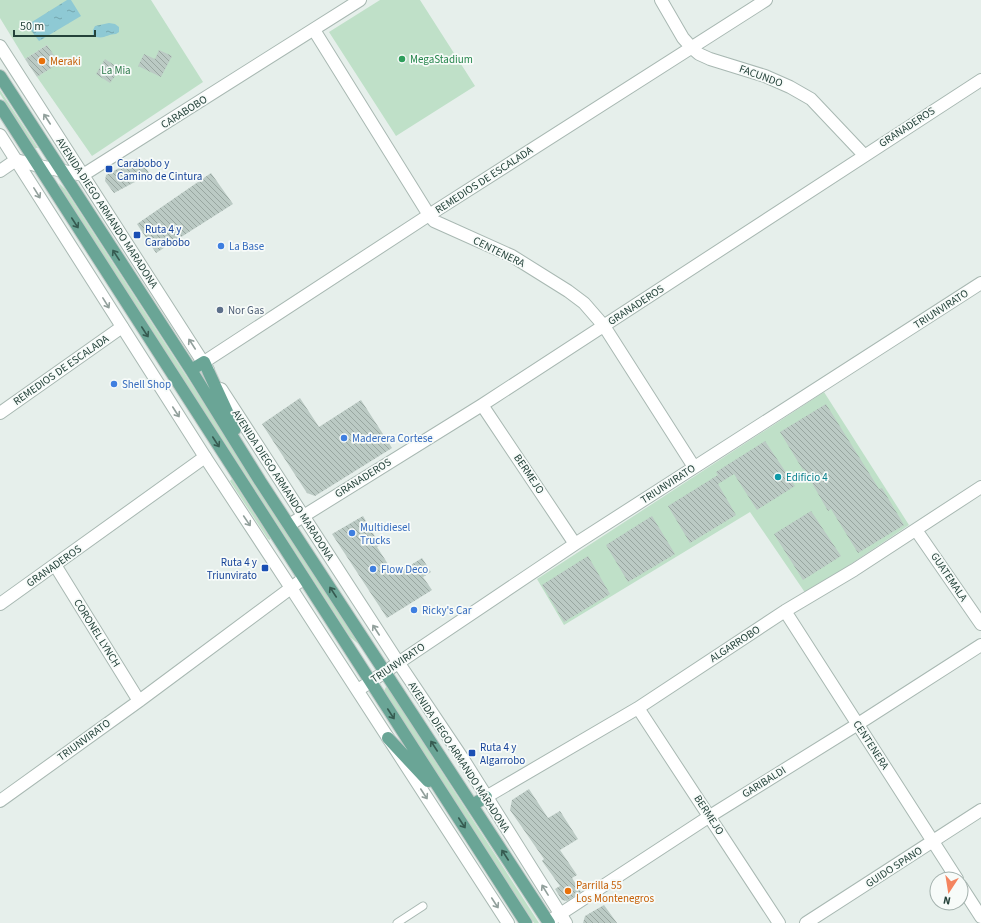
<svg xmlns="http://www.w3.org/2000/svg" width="981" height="923" viewBox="0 0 981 923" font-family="'Source Sans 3',sans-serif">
  <defs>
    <pattern id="water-ripples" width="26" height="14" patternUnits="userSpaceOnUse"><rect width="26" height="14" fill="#8ec9d4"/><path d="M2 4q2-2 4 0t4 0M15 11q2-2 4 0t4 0" fill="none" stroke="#74a5ad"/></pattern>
    <pattern id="building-back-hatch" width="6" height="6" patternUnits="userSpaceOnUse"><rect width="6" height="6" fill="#bbcac4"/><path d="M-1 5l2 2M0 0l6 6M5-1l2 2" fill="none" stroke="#98a6a0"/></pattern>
  </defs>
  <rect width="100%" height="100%" fill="#e6efeb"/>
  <path fill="#bfe0c8" d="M0,0H151L203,82L92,156L37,77L58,63L47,45L25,59L0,18Z
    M380,0H420L475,86L396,136L329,32Z
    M0,90L38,148H35L0,94Z
    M59,183L65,189L362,647L350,637L61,189Z
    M824,392L909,525L806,594L750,512L564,625L537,579Z
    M232,479L270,538V540L268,539L230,481Z
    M386,687L388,688L539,923H534L384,691Z"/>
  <path fill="url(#water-ripples)" d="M67,0H71L81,16L39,41L27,25Z
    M109,23L115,24L119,27V32L116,34C107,34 102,41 93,35V30L95,26Z"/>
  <path fill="url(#building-back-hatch)" d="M47,45L59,63L37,77L25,59Z
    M159,50L172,56L161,77L138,66L144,54L155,59Z
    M105,59L120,69L110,83L96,74Z
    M138,158L150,174L114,193L105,181L106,175Z
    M211,173L233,204L156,253L137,224Z
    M300,398L319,427L361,400L392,448L315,496L307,493L262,424Z
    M826,404L879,489L882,488L904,525L858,553L831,509L828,511L804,469L803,470L780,432Z
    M765,441L795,486L757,510L734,474L718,484L736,515L690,543L668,506L718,475L716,472Z
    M811,511L841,556L803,580L774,534Z
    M363,516L380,545L377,547L395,575L422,558L431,572L423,577L432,590L387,618L332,534Z
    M652,516L675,554L628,582L606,545Z
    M588,556L610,594L564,622L542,585Z
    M529,789L548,818L560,811L578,839L560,850L577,875L572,878L581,892L567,901L562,900L555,889L560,886L542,861L544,859L510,810L512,800Z
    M604,905L617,923H583L585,916Z"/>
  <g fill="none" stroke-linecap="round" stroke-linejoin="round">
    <defs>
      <path id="service" d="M397,923L423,906"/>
      <path id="minor" d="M661,0L683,38L692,48L699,54L710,59L765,76L790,87L811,99L864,155
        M314,30L429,215L434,221L512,256L568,291L584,303L604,326L694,467
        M0,171L16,160
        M204,362L429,215L766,0
        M482,405L575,544
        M0,413L122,327
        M289,525L482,405L981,80
        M916,530L981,624
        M55,565L139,701
        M0,604L205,457
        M785,611L957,879
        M358,690L575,544L981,283
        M638,708L779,923
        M486,797L638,708L785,611L854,570L981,487
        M0,801L139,701L303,579
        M961,886L981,917
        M548,922L710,816L858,724L981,645
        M806,923L981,810"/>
      <path id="tertiary" d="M0,46L208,370
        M0,135L205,457L291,588L508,923
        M16,160L39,166L83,175L360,0
        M221,389L398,662L463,759L566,923"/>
      <path id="primary" d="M0,76L191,370L260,481L549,923
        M0,106L526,923
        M191,370L204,362L235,429
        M388,738L428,781
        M472,805L486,797"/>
    </defs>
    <use href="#service" stroke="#a8b8b2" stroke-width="9"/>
    <use href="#minor" stroke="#a8b8b2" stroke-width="14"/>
    <use href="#tertiary" stroke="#a8b8b2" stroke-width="14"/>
    <use href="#primary" stroke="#c2cac8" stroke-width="14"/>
    <use href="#service" stroke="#fff" stroke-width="7"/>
    <use href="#minor" stroke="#fff" stroke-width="12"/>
    <use href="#tertiary" stroke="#fff" stroke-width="12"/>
    <use href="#primary" stroke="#6aa596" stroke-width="12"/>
  </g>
  <defs><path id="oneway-shaft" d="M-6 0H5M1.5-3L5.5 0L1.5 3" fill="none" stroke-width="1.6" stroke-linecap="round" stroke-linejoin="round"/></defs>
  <g stroke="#92a09c">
    <use href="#oneway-shaft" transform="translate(47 119) rotate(-123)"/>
    <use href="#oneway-shaft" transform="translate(37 193) rotate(58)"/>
    <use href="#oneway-shaft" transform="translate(106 303) rotate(58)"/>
    <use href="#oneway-shaft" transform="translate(192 344) rotate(-123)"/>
    <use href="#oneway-shaft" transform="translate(176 412) rotate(57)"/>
    <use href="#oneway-shaft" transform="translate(247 521) rotate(56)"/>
    <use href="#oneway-shaft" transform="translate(376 630) rotate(-123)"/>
    <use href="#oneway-shaft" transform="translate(424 794) rotate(57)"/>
    <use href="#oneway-shaft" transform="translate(545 890) rotate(-122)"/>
    <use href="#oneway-shaft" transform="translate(495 903) rotate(57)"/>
  </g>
  <g stroke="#365b51">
    <use href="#oneway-shaft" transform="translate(75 223) rotate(57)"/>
    <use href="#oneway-shaft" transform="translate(116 255) rotate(-123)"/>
    <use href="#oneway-shaft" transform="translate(145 332) rotate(57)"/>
    <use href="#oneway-shaft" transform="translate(216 442) rotate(57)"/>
    <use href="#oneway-shaft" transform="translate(333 592) rotate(-123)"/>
    <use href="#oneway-shaft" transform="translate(391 714) rotate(57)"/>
    <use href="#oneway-shaft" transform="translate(434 746) rotate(-123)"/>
    <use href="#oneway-shaft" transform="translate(462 823) rotate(57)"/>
    <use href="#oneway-shaft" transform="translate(505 855) rotate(-123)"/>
  </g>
  <circle fill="#2e9e5b" stroke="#f7fbf9" stroke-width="1.5" cx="402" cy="59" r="4"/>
  <g fill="#e8710a" stroke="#f7fbf9" stroke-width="1.5">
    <circle cx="42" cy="61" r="4"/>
    <circle cx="568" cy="891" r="4"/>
  </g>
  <g fill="#1a4fb4" stroke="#f7fbf9" stroke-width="1.5">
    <rect x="105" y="165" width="8" height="8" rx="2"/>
    <rect x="133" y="231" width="8" height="8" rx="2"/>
    <rect x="261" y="564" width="8" height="8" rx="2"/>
    <rect x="468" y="749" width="8" height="8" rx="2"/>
  </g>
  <g fill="#3f7fe0" stroke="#f7fbf9" stroke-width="1.5">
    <circle cx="221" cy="246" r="4"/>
    <circle cx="114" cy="384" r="4"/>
    <circle cx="344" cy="438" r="4"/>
    <circle cx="352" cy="533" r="4"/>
    <circle cx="373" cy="569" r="4"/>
    <circle cx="414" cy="610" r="4"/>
  </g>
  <circle fill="#5c6f8a" stroke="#f7fbf9" stroke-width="1.5" cx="220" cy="310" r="4"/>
  <circle fill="#0f9aa8" stroke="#f7fbf9" stroke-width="1.5" cx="778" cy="477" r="4"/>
  <g text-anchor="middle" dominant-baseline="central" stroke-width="3.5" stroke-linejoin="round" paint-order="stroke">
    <g font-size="11" fill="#27864d" stroke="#f7fbf9" text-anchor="start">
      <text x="410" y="59">MegaStadium</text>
    </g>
    <g font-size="11" fill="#c56008" stroke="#f7fbf9" text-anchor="start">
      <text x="50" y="61">Meraki</text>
      <text x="576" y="885">Parrilla 55<tspan x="576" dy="13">Los Montenegros</tspan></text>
    </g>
    <g font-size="11" fill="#2d7a4b" stroke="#f7fbf9">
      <text x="116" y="70">La Mia</text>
    </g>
    <g font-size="11" fill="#24423a" stroke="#f7fbf9">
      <text transform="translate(761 76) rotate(20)">FACUNDO</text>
      <text transform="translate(184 112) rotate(-32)">CARABOBO</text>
      <text transform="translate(907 127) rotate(-33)">GRANADEROS</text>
      <text transform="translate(484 180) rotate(-33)">REMEDIOS DE ESCALADA</text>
      <text transform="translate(107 213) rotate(57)">AVENIDA DIEGO ARMANDO MARADONA</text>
      <text transform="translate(499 252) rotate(26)">CENTENERA</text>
      <text transform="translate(636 305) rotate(-33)">GRANADEROS</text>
      <text transform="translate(941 309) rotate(-33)">TRIUNVIRATO</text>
      <text transform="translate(61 370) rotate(-35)">REMEDIOS DE ESCALADA</text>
      <text transform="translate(529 474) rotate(56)">BERMEJO</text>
      <text transform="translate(363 478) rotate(-32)">GRANADEROS</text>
      <text transform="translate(668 484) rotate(-33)">TRIUNVIRATO</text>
      <text transform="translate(283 485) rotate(57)">AVENIDA DIEGO ARMANDO MARADONA</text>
      <text transform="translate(54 566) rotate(-35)">GRANADEROS</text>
      <text transform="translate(949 577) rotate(56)">GUATEMALA</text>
      <text transform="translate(97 633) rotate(58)">CORONEL LYNCH</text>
      <text transform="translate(735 644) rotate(-33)">ALGARROBO</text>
      <text transform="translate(398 663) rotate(-34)">TRIUNVIRATO</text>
      <text transform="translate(84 740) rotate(-36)">TRIUNVIRATO</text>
      <text transform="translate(871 745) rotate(57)">CENTENERA</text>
      <text transform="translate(459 757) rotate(57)">AVENIDA DIEGO ARMANDO MARADONA</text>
      <text transform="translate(764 782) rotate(-32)">GARIBALDI</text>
      <text transform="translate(709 815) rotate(57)">BERMEJO</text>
      <text transform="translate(894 867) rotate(-33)">GUIDO SPANO</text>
    </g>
    <g font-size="11" fill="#164399" stroke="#f7fbf9" text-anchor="start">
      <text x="117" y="163">Carabobo y<tspan x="117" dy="13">Camino de Cintura</tspan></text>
      <text x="145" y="229">Ruta 4 y<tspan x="145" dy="13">Carabobo</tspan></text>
      <text x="257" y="562" text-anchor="end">Ruta 4 y<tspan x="257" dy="13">Triunvirato</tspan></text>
      <text x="480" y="747">Ruta 4 y<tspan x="480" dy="13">Algarrobo</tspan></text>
    </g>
    <g font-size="11" fill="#366cbe" stroke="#f7fbf9" text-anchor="start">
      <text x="229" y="246">La Base</text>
      <text x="122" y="384">Shell Shop</text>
      <text x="352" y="438">Maderera Cortese</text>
      <text x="360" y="527">Multidiesel<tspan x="360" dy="13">Trucks</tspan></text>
      <text x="381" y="569">Flow Deco</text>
      <text x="422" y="610">Ricky's Car</text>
    </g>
    <g font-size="11" fill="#4e5e75" stroke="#f7fbf9" text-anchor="start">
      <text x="228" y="310">Nor Gas</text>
    </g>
    <g font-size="11" fill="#0d838f" stroke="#f7fbf9" text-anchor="start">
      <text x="786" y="477">Edificio 4</text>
    </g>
  </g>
  <g transform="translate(949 891) rotate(192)"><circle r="19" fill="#f7fbf9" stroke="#a3b1ad"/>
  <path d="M0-3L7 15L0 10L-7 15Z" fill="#f4845f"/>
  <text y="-6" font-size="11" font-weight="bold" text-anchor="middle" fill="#24423a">N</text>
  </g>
  <path d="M14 30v6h81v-6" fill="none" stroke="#24423a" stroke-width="2"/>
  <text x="20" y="30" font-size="12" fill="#24423a" stroke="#f7fbf9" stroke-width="3" paint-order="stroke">50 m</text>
</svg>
